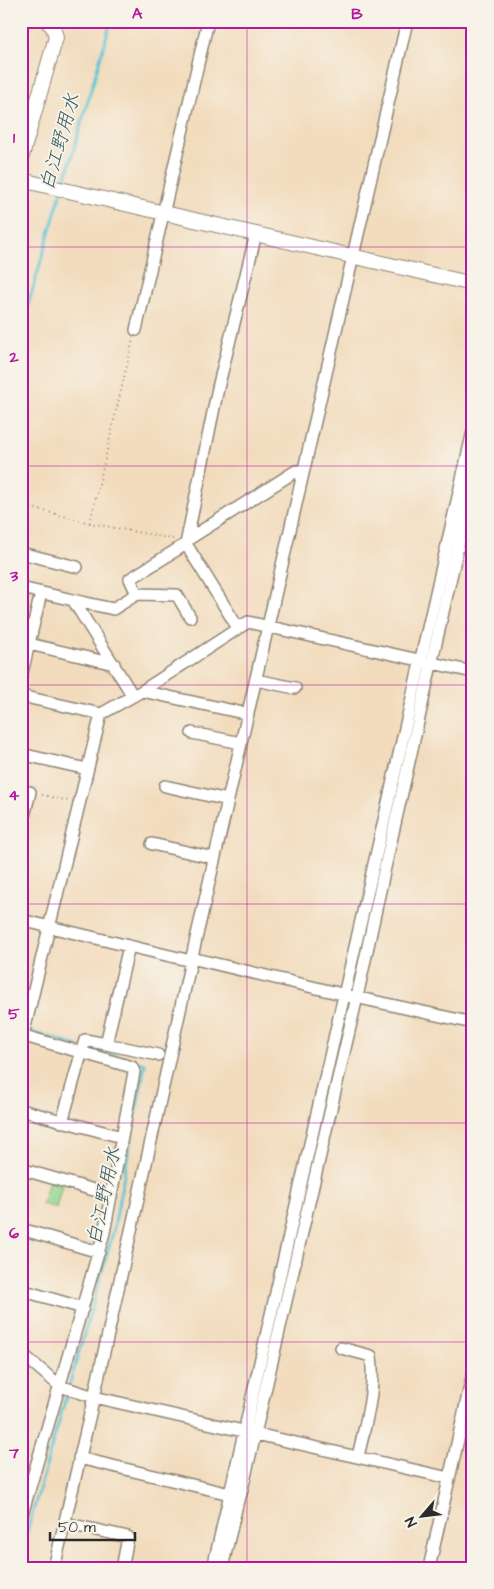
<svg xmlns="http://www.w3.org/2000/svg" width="494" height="1589" viewBox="0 0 494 1589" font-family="'Architects Daughter','Klee One',sans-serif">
  <rect width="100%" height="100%" fill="#f7f3e8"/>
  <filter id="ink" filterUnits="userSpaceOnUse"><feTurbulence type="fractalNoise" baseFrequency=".02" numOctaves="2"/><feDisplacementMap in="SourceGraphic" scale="10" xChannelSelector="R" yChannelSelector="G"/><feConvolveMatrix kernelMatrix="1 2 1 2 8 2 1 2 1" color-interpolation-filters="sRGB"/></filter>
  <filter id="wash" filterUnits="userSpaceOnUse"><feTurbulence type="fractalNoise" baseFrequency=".0096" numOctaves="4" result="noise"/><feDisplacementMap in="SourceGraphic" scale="20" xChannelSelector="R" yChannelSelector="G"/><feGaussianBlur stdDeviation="1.12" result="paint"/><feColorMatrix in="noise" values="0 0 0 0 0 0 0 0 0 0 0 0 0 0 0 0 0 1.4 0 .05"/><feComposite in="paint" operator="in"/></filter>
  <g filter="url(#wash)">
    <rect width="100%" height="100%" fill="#f2dcbd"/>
    <path fill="#91d68f" stroke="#5e805d" d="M49,1181L62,1185L56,1208L42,1204Z"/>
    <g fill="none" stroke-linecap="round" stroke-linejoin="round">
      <path stroke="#59c4d4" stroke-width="3" d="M63,187L111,21
        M21,329L61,193
        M31,1032L78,1046
        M266,1362L294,1239
        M70,1383L113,1233L145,1064L95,1050
        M21,1553L66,1397"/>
    </g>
  </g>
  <g filter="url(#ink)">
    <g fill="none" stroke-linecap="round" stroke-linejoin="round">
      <defs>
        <path id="minor" d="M136,330L208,21
          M187,540L296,471H303
          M21,553L77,567
          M21,588L73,600L133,696
          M137,594L130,579L186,544
          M73,600L113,609L137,594L177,595L190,617
          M238,628L186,544L218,388L256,234
          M29,644L114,664
          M21,677L41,593
          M256,680L295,688
          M142,691L248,714
          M21,696L101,714
          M192,733L241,743
          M21,754L87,769
          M165,786L228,800
          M21,828L30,792
          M152,844L214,858
          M21,920L191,961
          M191,958L346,995L473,1023
          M21,1035L132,1067L134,1072L122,1137
          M23,1035L101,714L142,691L248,622L473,672
          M106,1044L158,1055
          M21,1110L122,1137L104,1233L21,1518
          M62,1122L85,1040L106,1044L129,946
          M21,1169L111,1195
          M21,1229L99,1252
          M21,1290L83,1308
          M341,1348L371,1356C376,1390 365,1424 358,1457
          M21,1353L60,1386L94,1397L449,1478
          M79,1458L230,1494
          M64,1523L128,1537L123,1564L126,1568
          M54,1568L94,1397L191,961L407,21
          M213,1568L473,431
          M222,1568L239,1496L241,1494L357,997L384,872L473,480
          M429,1568L473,1373"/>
        <path id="tertiary" d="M21,159L56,37L53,27L47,21
          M21,180L473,284"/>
      </defs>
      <use href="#minor" stroke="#8e8474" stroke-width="14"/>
      <use href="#tertiary" stroke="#8e8474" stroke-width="16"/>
      <path stroke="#8e8474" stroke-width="2" stroke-dasharray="1 4" stroke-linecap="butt" d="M21,505L90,523L173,539
        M90,523L133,339
        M42,795L69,801
        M21,1392L26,1372"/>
      <use href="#minor" stroke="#fff" stroke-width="11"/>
      <use href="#tertiary" stroke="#fff" stroke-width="14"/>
    </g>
  </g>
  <path fill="none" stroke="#b5179e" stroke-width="1" stroke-opacity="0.55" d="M247,21V1568M21,247H473M21,466H473M21,685H473M21,904H473M21,1123H473M21,1342H473"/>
  <g text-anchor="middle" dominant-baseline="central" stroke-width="4" stroke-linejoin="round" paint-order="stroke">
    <g font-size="20" font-style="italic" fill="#39595e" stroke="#f7f3e8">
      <text transform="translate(60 142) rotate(-74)">白江野用水</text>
      <text transform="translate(104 1196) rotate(-78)">白江野用水</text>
    </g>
  </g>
  <rect width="494" height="1589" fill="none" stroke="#f7f3e8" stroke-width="55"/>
  <g transform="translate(422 1516) rotate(242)" stroke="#f7f3e8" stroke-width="4" paint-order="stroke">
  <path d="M0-4L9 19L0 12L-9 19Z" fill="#2b2b2b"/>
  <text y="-8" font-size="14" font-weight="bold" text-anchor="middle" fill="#2b2b2b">N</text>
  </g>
  <path d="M50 1532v8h85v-8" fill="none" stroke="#2b2b2b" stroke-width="2.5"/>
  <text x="58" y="1532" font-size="15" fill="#2b2b2b" stroke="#f7f3e8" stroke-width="4" paint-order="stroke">50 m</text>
  <rect x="28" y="28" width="438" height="1534" fill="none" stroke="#b5179e" stroke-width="2"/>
  <g font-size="16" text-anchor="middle" font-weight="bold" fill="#b5179e">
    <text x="137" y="19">A</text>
    <text x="357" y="19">B</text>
    <text x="14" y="143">1</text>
    <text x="14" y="362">2</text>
    <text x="14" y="581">3</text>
    <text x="14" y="800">4</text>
    <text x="14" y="1019">5</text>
    <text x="14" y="1238">6</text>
    <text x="14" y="1458">7</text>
  </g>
</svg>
